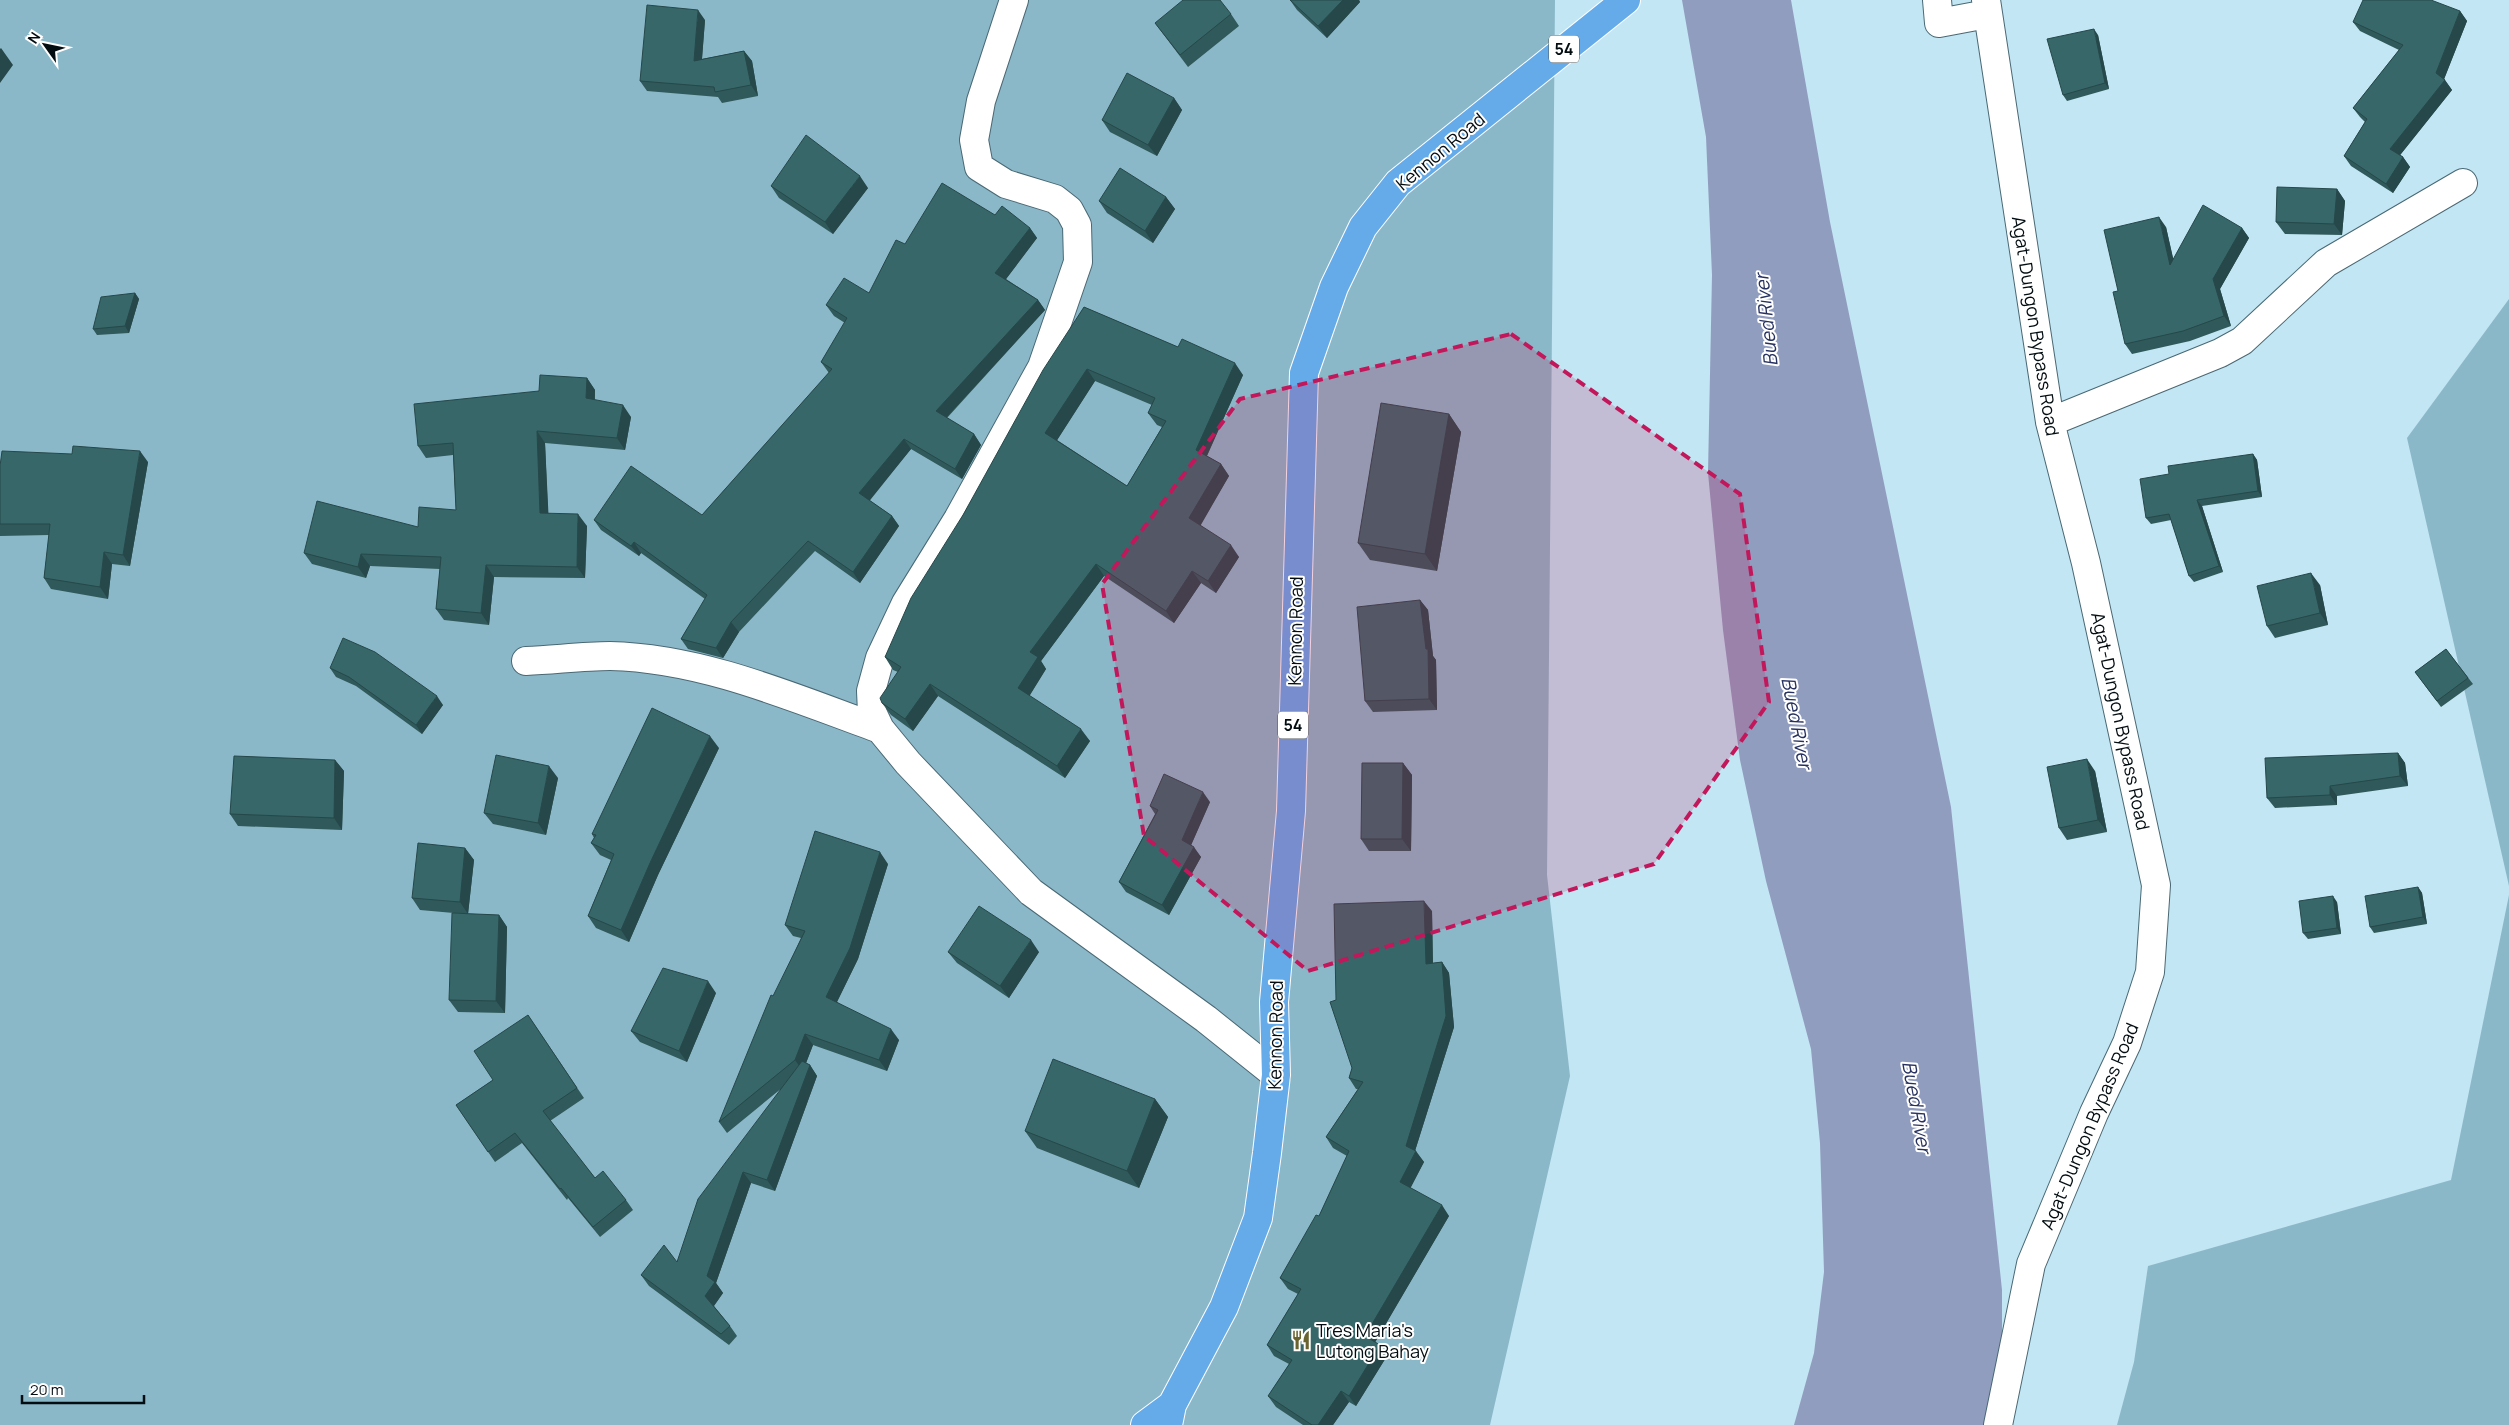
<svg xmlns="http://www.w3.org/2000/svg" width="2509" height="1425" viewBox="0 0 2509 1425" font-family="Manrope,sans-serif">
  <rect width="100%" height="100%" fill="#c2e6f3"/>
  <path fill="#8bb8c8" d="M0,0H1555L1547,875L1570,1076L1490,1425H0Z
    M2509,299V886L2407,438Z
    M2509,895V1425H2117L2134,1362L2148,1266L2451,1180Z"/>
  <path fill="#919dbf" d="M1682,0H1791L1830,222L1951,807L2002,1290V1417L2000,1425H1794L1814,1353L1824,1272L1820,1143L1811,1049L1766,881L1740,760L1723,630L1708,473L1712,275L1706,137Z"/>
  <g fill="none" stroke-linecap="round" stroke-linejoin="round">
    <defs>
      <path id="minor" d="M1014,0L981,101L974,140L979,167L1006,184L1055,199L1069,210L1077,225L1078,262L1042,367L958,519L906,603L880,658L871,691L872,712L880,729L908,763L1031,892L1206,1019L1276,1075
        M1937,0L1939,23L1987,14
        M1986,0L2050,422L2086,563L2156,885L2150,972L2127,1043L2094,1113L2031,1264L1998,1425
        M2050,422L2220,353L2242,341L2326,263L2463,183
        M526,661C554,660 582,656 610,656C703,658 794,698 880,729"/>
      <path id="highway" d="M1145,1425L1172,1405
        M1168,1425L1172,1405L1224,1307L1258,1218L1267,1153L1276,1075L1274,1002L1291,811L1304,373L1334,287L1363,227L1398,183L1626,0"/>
    </defs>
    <use href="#minor" stroke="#496874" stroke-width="30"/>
    <use href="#highway" stroke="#fff" stroke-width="30"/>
    <use href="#minor" stroke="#fff" stroke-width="28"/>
    <use href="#highway" stroke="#65abea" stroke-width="28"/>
  </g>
  <path fill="#2f595a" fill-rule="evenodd" d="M1290,0H1359L1360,2L1327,38L1297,10Z
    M2460,11L2467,21L2444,79L2452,90L2400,155L2403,157L2410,167L2393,193L2351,166L2344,156L2365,122L2360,117L2353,108L2399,50L2360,31L2353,22Z
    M1231,14L1239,26L1188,67L1155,23Z
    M705,20L702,59L744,51L752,61L758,96L722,103L718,97L647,91L640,81Z
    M2098,35L2109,89L2067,101L2063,95Z
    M1174,98L1182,110L1157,156L1110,132L1102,120Z
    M771,186L868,188L833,234L779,198Z
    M2337,189L2345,201L2342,235L2285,234L2276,222Z
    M1166,197L1175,209L1153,243L1107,213L1099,201Z
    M995,215L1030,228L1037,238L1006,279L1038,300L1045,310L947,418L974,434L981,445L962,479L911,449L869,500L892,516L899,526L860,583L815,551L739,632L723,658L688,649L681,639L705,599L641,553L639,556L601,530L594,520L702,515L829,373L821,362L845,323L834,316L826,305L869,293L905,244Z
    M2166,227L2173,259L2242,228L2249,238L2220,289L2231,326L2190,341L2132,354L2125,344L2118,291Z
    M135,293L139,299L129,333L97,335L93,329Z
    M1084,307L1243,375L1207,456L1221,464L1229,476L1200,525L1239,557L1216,593L1201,583L1174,623L1104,576L1041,661L1046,669L1029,696L1090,741L1065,778L938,696L913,731L891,715L882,703L898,672L893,670L885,657L963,515ZM1095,381L1152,405L1148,413L1157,425L1162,427L1127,486L1057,440Z
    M587,378L595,390V400L631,417L625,450L545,443L548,513L587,526L585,578L494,577L489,625L444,620L436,609L440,569L370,566L366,578L312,564L304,553L418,527L456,510L453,455L426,458L418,446L539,391Z
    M1449,414L1461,432L1437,571L1370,560L1358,543Z
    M2253,454L2257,460L2262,497L2202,506L2223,572L2194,582L2189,576L2171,520L2151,524L2146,518L2169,474Z
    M148,462L130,566L112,564L108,599L51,589L44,578L49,535L0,536V466Z
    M2320,585L2328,625L2275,638L2267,626Z
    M1420,600L1428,610L1433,656L1436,660L1437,710L1373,712L1365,701Z
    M2446,649L2473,684L2441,707L2415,672Z
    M330,668L443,705L422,734L356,686L336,677Z
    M719,748L658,875L629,942L596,928L588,916L611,860L600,855L591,843L594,838L592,834Z
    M2398,753L2405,763L2408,786L2337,796V805L2275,808L2267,798Z
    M335,760L344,771L342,830L238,826L230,814Z
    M1403,763L1412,775L1411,851H1369L1361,839Z
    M2095,771L2107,832L2067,840L2059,828Z
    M558,778L546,835L493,824L484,813Z
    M1210,802L1191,845L1201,857L1169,915L1126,892L1119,882L1155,814L1150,806Z
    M465,848L474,860L468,914L499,915L507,927L505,1013L458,1012L449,1000L465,914L420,910L412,898Z
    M888,864L858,959L837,1002L899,1040L887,1071L813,1045L806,1063L810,1065L817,1076L775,1191L751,1183L716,1283L723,1293L714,1306L730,1326L737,1336L729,1345L649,1286L641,1275L677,1262L782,1088L727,1133L719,1122L801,938L793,936L785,925Z
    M2418,887L2422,893L2427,924L2374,933L2370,927Z
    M2337,902L2341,934L2308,939L2303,933Z
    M1432,911L1433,963L1442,962L1449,973L1454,1027L1415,1151L1424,1162L1410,1188L1449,1216L1375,1342L1387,1356L1356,1406L1349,1402L1333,1425H1303L1276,1407L1268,1396L1289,1364L1274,1356L1267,1345L1298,1294L1288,1289L1280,1278L1319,1216L1347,1156L1333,1148L1326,1137L1358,1089H1356L1349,1078L1352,1068L1336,1000Z
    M948,952H1039L1009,998L957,963Z
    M716,993L687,1062L640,1042L631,1031Z
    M528,1015L584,1098L550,1121L595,1178L626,1200L633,1210L600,1237L568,1198L567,1200L522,1143L495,1162L456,1105L493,1080Z
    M1155,1099L1168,1117L1139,1188L1037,1148L1025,1131Z"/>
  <path fill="#26484a" d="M1343,0H1359L1360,2L1327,38L1318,26Z
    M698,10L705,20L701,71L694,61Z
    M2460,11L2467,21L2443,82L2436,73Z
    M2094,29L2098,35L2109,89L2105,83Z
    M1,48L13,65L0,83V49Z
    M744,51L752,61L758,96L751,85Z
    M2445,80L2452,90L2397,159L2390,149Z
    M1174,98L1182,110L1157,156L1148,145Z
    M2403,157L2410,167L2393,193L2386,184Z
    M860,176L868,188L833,234L825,222Z
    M2337,189L2345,201L2342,235L2334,224Z
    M1166,197L1175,209L1153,243L1145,231Z
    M2159,217L2166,227L2177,275L2170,265Z
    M1030,228L1037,238L1003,283L995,273Z
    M2242,228L2249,238L2220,289L2231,326L2224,316L2213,279Z
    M135,293L139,299L129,333L125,326Z
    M1038,300L1045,310L943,421L936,411Z
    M1235,363L1243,375L1204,462L1196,450Z
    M1087,369L1095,381L1054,445L1045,433Z
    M587,378L595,390L594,410L586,398Z
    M623,405L631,417L625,450L617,438Z
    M1449,414L1461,432L1437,571L1425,554Z
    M537,431L545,443L549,525L540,513Z
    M974,434L981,445L962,479L955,469Z
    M904,439L911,449L867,504L859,493Z
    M140,451L148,462L130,566L123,555Z
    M2253,454L2257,460L2262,497L2258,491Z
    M1221,464L1229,476L1198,530L1189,518Z
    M2197,500L2202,506L2223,572L2219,566Z
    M578,514L587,526L585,578L577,567Z
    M892,516L899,526L860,583L853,572Z
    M634,542L641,553L639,556L631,546Z
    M1231,545L1239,557L1216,593L1208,581Z
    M104,552L112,564L108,599L100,587Z
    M361,554L370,566L366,578L358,567Z
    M1096,564L1104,576L1041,661L1046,669L1027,700L1018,688L1030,652Z
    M486,565L494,577L489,625L481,613Z
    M1192,571L1201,583L1174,623L1166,611Z
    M2311,573L2320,585L2328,625L2320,613Z
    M1420,600L1428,610L1433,656L1436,660L1437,710L1429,699L1426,649Z
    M731,622L739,632L723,658L716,648Z
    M930,684L938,696L913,731L905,719Z
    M437,696L443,705L422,734L416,725Z
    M1081,729L1090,741L1065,778L1057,766Z
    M710,736L719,748L658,875L629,942L621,930L650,863Z
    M2398,753L2405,763L2408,786L2400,776Z
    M2087,759L2095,771L2107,832L2098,820Z
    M335,760L344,771L342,830L334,818Z
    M1403,763L1412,775L1411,851L1402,839Z
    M549,766L558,778L546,835L538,823Z
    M2330,786L2337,796V805L2330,795Z
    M1203,792L1210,802L1189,850L1182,840Z
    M1194,847L1201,857L1169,915L1162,905Z
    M465,848L474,860L468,914L460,902Z
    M880,852L888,864L858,959L834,1008L826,997Z
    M2418,887L2422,893L2427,924L2423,917Z
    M2333,896L2337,902L2341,934L2337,928Z
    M1424,901L1432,911L1433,975L1426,964Z
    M499,915L507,927L505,1013L496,1001Z
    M1031,940L1039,952L1009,998L1000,986Z
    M1442,962L1449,973L1454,1027L1414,1154L1416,1151L1424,1162L1408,1193L1400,1182L1406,1146Z
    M708,981L716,993L687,1062L679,1051Z
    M891,1029L899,1040L887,1071L879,1060Z
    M805,1034L813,1045L803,1071L795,1060Z
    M810,1065L817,1076L775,1191L767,1180Z
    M1155,1099L1168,1117L1139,1188L1127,1171Z
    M743,1172L751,1183L716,1283L723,1293L713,1307L705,1296L707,1276Z
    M1442,1205L1449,1216L1373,1346L1365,1336Z
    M1380,1345L1387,1356L1356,1406L1349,1396Z
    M1341,1391L1349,1402L1333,1425H1318Z"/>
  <path fill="#376769" stroke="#26484a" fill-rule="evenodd" d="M1183,0H1220L1231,14L1180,55L1155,23Z
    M1290,0H1343L1318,26Z
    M2363,0H2431L2460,11L2436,73L2445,80L2390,149L2403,157L2386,184L2344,156L2367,119L2353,108L2403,45L2353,22Z
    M647,5L698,10L694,61L744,51L751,85L715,92L714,87L640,81Z
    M2094,29L2105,83L2063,95L2047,39Z
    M1127,73L1174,98L1148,145L1102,120Z
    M806,135L860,176L825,222L771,186Z
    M1120,168L1166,197L1145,231L1099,201Z
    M942,183L995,215L1002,206L1030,228L995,273L1038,300L936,411L974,434L955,469L904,439L859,493L892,516L853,572L808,541L731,622L716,648L681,639L707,595L634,542L631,546L594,520L631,466L702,515L832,369L821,362L847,318L826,305L844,278L869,293L896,240L905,244Z
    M2277,187L2337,189L2334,224L2276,222Z
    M2203,205L2242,228L2213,279L2224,316L2183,331L2125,344L2113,292L2118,291L2104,230L2159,217L2170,265Z
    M135,293L125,326L93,329L101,297Z
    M1084,307L1178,347L1182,339L1235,363L1196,450L1221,464L1189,518L1231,545L1208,581L1192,571L1166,611L1096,564L1030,652L1038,657L1018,688L1081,729L1057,766L930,684L905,719L882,703L880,698L901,667L885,657L911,598L963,515L1043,370ZM1087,369L1155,398L1148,413L1166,421L1127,486L1045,433Z
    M540,375L587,378L586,398L623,405L617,438L537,431L540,513L578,514L577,567L486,565L481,613L436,609L441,557L361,554L358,567L304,553L317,501L418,527L419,507L456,510L453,443L418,446L414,404L539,391Z
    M1381,403L1449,414L1425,554L1358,543Z
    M73,446L140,451L123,555L104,552L100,587L44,578L50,524H0V466L2,451L72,454Z
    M2253,454L2258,491L2197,500L2219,566L2189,576L2169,514L2146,518L2140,479L2169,474L2168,466Z
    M2311,573L2320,613L2267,626L2257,586Z
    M1420,600L1426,649H1428L1429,699L1365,701L1357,607Z
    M343,638L375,652L437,696L416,725L349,677L330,668Z
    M2446,649L2468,678L2437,701L2415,672Z
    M652,708L710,736L650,863L621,930L588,916L614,854L591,843L596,835L592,834Z
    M2398,753L2400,776L2330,786V795L2267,798L2265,758Z
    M496,755L549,766L538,823L484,813Z
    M234,756L335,760L334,818L230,814Z
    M2087,759L2098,820L2059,828L2047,767Z
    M1362,763H1403L1402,839H1361Z
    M1164,774L1203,792L1182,840L1194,847L1162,905L1119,882L1158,810L1150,806Z
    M815,831L880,852L850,948L826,997L891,1029L879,1060L805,1034L795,1060L719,1122L771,995L773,996L805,931L785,925Z
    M418,843L465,848L460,902L412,898Z
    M2418,887L2423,917L2370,927L2365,896Z
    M2333,896L2337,928L2303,933L2299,901Z
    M1424,901L1426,964L1442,962L1446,1016L1406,1146L1416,1151L1400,1182L1442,1205L1365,1336L1380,1345L1349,1396L1341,1391L1318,1425H1312L1268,1396L1292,1360L1267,1345L1301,1289L1280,1278L1316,1215L1319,1216L1349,1151L1326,1137L1363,1082L1349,1078L1352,1068L1330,1002L1336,1000L1334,904Z
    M979,906L1031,940L1000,986L948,952Z
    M452,913L499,915L496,1001L449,1000Z
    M663,968L708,981L679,1051L631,1031Z
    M528,1015L577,1088L543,1111L595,1178L603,1171L626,1200L593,1227L561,1188L560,1189L515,1133L488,1152L456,1105L493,1080L474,1051Z
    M1053,1059L1155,1099L1127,1171L1025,1131Z
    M802,1061L810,1065L767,1180L743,1172L707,1276L715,1282L705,1296L730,1326L721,1334L641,1275L664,1245L677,1262L698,1199Z"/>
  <path fill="#c2185b" fill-opacity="0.2" stroke="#c2185b" stroke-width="4" stroke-dasharray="10 6" stroke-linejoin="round" d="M1511,334L1740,494L1769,702L1654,864L1308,971L1144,836L1102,584L1240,399Z"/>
  <defs>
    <symbol id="restaurant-bare" viewBox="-9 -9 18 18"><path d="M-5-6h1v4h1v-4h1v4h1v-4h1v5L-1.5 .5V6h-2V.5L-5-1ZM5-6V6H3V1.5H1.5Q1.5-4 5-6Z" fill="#6a632f" stroke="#fff" stroke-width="2.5" paint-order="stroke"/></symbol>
  </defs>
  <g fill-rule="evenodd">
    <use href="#restaurant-bare" x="1287" y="1326" width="28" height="28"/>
  </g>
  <g text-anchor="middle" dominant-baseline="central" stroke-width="4" stroke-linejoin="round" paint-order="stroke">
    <g fill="#fff" stroke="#4f5658" stroke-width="1">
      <rect x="1549" y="35.5" width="30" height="27" rx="4"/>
      <rect x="1278" y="711.5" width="30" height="27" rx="4"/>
    </g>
    <g font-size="16" font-weight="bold" fill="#030d11">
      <text x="1564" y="49">54</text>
      <text x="1293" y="725">54</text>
    </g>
    <g font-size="18" fill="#030d11" stroke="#fff">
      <text transform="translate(1440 151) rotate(-40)">Kennon Road</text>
      <text transform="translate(2036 326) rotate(81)">Agat-Dungon Bypass Road</text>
      <text transform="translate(1295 631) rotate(-89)">Kennon Road</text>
      <text transform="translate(2121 721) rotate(78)">Agat-Dungon Bypass Road</text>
      <text transform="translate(1275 1035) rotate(-89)">Kennon Road</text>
      <text transform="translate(2089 1126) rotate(-67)">Agat-Dungon Bypass Road</text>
    </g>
    <g font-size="18" fill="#030d11" stroke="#fff" text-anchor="start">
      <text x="1316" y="1330">Tres Maria's<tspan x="1316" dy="21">Lutong Bahay</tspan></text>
    </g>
    <g font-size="19" font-style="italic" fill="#26315f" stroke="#fff">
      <text transform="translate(1766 320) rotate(-96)">Bued River</text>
      <text transform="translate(1797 723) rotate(79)">Bued River</text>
      <text transform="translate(1917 1107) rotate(80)">Bued River</text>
    </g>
  </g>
  <g transform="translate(45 45) rotate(303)" stroke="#ffffff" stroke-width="4" paint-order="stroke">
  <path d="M0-4L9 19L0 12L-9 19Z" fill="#030d11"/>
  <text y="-8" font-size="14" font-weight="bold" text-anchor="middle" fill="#030d11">N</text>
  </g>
  <path d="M22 1395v8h122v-8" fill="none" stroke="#030d11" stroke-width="2.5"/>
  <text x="30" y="1395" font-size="15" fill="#030d11" stroke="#ffffff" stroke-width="4" paint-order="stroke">20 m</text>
</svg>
